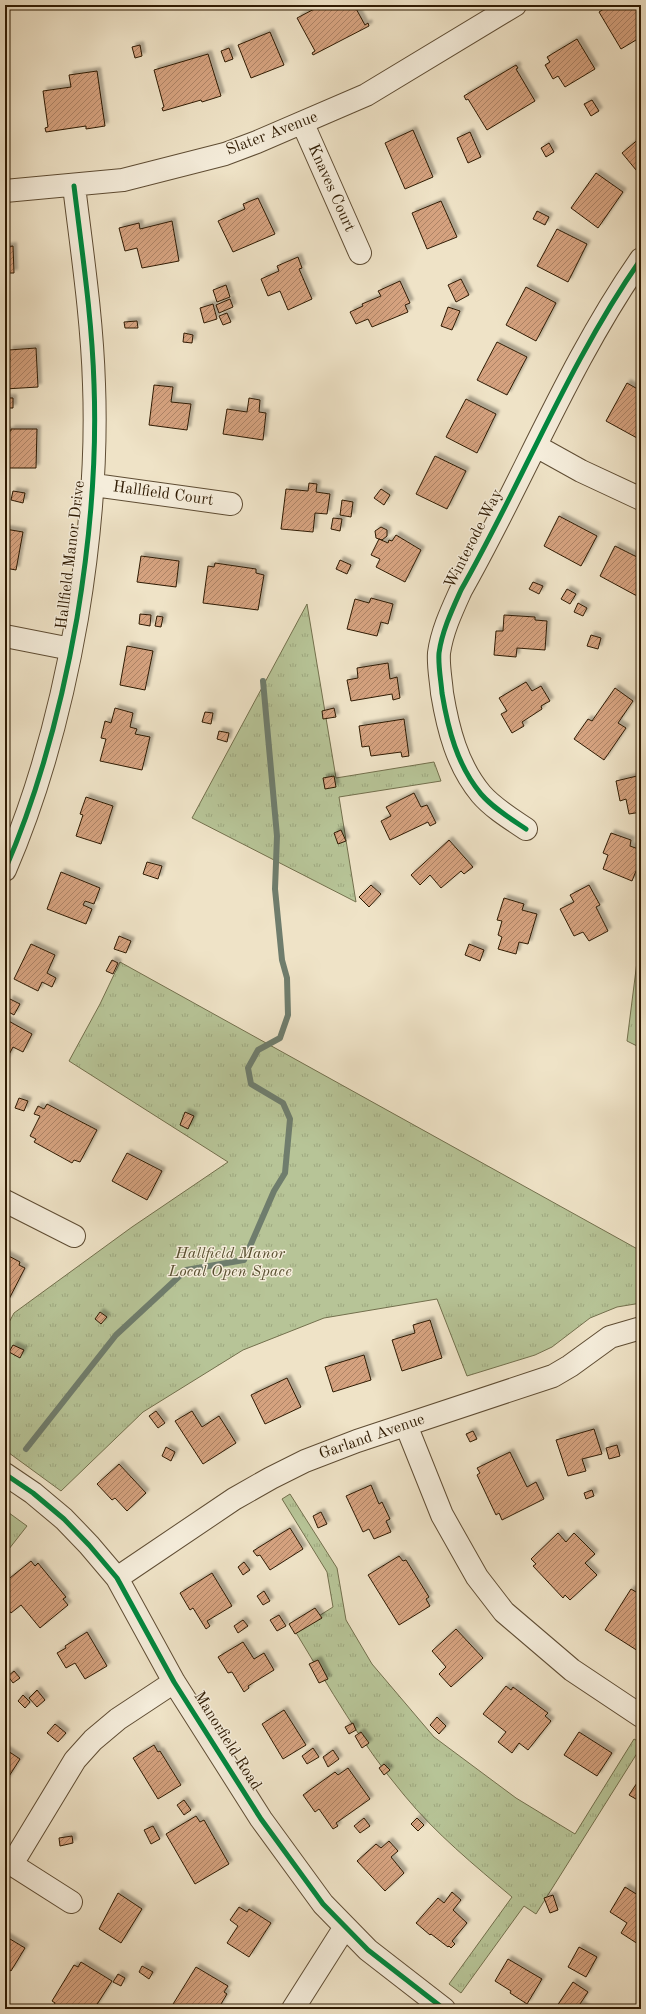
<svg xmlns="http://www.w3.org/2000/svg" width="646" height="2014" viewBox="0 0 646 2014" font-family="'Old Standard TT',serif">
  <defs>
    <pattern id="park-tufts" width="24" height="20" patternUnits="userSpaceOnUse"><rect width="24" height="20" fill="#b7c497"/><path d="M3 7l-1-3M5 7V3M7 7l1-3M15 17l-1-3M17 17v-4M19 17l1-3" fill="none" stroke="#9ea880"/></pattern>
    <pattern id="building-hatch" width="6" height="6" patternUnits="userSpaceOnUse"><rect width="6" height="6" fill="#d5a27f"/><path d="M-1 1l2-2M0 6l6-6M5 7l2-2" fill="none" stroke="#ad8366"/></pattern>
    <filter id="shadow"><feDropShadow dx="3.5" dy="-3.5" stdDeviation="1" flood-color="#0004"/></filter>
  </defs>
  <rect width="100%" height="100%" fill="#efe3c7"/>
  <filter id="stains"><feTurbulence type="fractalNoise" baseFrequency=".005" numOctaves="4"/><feColorMatrix values="0 0 0 0 .2 0 0 0 0 .09 0 0 0 0 .02 0 0 0 .5 -.17"/></filter>
  <radialGradient id="worn" r=".72"><stop offset=".6" stop-color="#630" stop-opacity="0"/><stop offset="1" stop-color="#630" stop-opacity=".3"/></radialGradient>
  <path fill="url(#park-tufts)" stroke="#73704d" d="M307,604L336,778L434,762L441,781L339,797L356,902L192,818Z
    M641,930V1048L627,1041Z
    M120,962L641,1251V1303L617,1307L590,1318L552,1347L535,1355L467,1376L437,1299L324,1318L243,1350L143,1412L61,1491L5,1450V1330L14,1313L132,1227L228,1162L69,1061L100,1004Z
    M290,1494L337,1568L346,1620L372,1664L434,1737L516,1798L575,1834L634,1739L641,1743V1747L536,1914L524,1906L461,1993L449,1984L512,1897C474,1865 436,1834 404,1795C362,1745 329,1687 295,1631L333,1607L327,1572L282,1499Z
    M5,1510L27,1526L5,1554Z"/>
  <g fill="none" stroke-linecap="round" stroke-linejoin="round">
    <path stroke="#6f7d6d" stroke-width="6" d="M26,1449L116,1335L186,1270L244,1260L274,1191L285,1173L290,1119L283,1103L251,1084L248,1068L258,1050L280,1038L288,1015L287,978L282,960L275,889L277,836L263,681"/>
  </g>
  <path fill="url(#building-hatch)" stroke="#2f1b03" filter="url(#shadow)" d="M322,5H354L365,25L368,23L369,26L313,55L312,53L315,51L297,18Z
    M610,5H641V37L621,49L599,12Z
    M270,32L284,65L251,78L238,45Z
    M577,39L595,69L565,87L558,76L553,79L545,65L550,62L547,57Z
    M140,45L142,56L135,58L132,47Z
    M229,48L233,59L225,62L221,51Z
    M208,54L221,96L202,102L201,100L163,111L162,108L164,107L154,70Z
    M516,65L518,68L516,69L535,101L487,130L468,99L466,100L464,96Z
    M97,71L105,126L86,129V126L46,132L45,128L48,127L43,91L71,87L69,75Z
    M592,100L599,111L591,116L584,104Z
    M413,130L433,177L405,189L385,143Z
    M470,132L481,157L468,163L457,138Z
    M641,137V176L622,153Z
    M549,143L554,152L546,157L541,148Z
    M596,173L623,192L598,228L571,208Z
    M258,198L275,234L233,252L218,221L245,209L243,204Z
    M441,201L457,237L427,249L412,213Z
    M537,211L549,217L545,225L533,219Z
    M172,221L179,261L142,268L137,248L125,251L119,228L139,223L140,229Z
    M557,229L587,244L568,282L537,266Z
    M13,246L14,273H5V247Z
    M298,257L302,268L299,269L312,299L288,310L280,291L268,296L261,279L279,271L277,266Z
    M461,279L469,295L456,302L448,285Z
    M400,281L410,303L405,305L408,312L372,327L368,319L356,324L350,312L363,306L362,304L381,296L378,291Z
    M226,285L230,297L217,302L213,290Z
    M526,287L556,303L536,341L506,325Z
    M230,299L233,307L219,313L216,305Z
    M213,304L217,319L204,323L200,308Z
    M448,307L460,311L452,330L441,326Z
    M227,313L231,322L223,325L219,316Z
    M137,321L138,328H125L124,322Z
    M184,333L193,335L192,343L183,342Z
    M497,342L527,357L507,395L477,380Z
    M36,348L38,387L5,389V361L10,360L9,350Z
    M627,383L641,391V430L637,438L606,421Z
    M154,385L173,387L171,402L191,404L187,430L149,425Z
    M5,398H13V408H5Z
    M249,398L260,400L259,412L266,413L263,440L223,434L227,409L247,412Z
    M466,399L496,414L477,453L446,437Z
    M11,429H37L36,468H5V431H11Z
    M435,456L466,471L447,509L416,494Z
    M309,483L317,484L316,492L330,494L327,514L315,513L313,532L281,529L286,489L308,491Z
    M381,489L390,495L384,505L374,498Z
    M13,491L25,493L23,503L11,500Z
    M342,500L353,502L351,517L340,515Z
    M559,516L597,536L581,566L544,546Z
    M333,518L342,519L340,531L331,529Z
    M381,527L387,530V536L382,540L376,538L375,531Z
    M5,529L23,532L16,570L5,568Z
    M396,535L421,550L405,582L376,567L380,559L371,555L379,539L388,543L389,540L392,541Z
    M615,546L641,559V588L637,596L600,576Z
    M141,556L179,561L176,587L137,582Z
    M340,560L351,565L347,574L336,569Z
    M215,563L256,569V573L264,575L258,610L203,603L208,566L214,567Z
    M533,582L543,586L539,594L529,589Z
    M567,589L576,594L570,604L561,599Z
    M371,598L393,604L388,624L381,622L377,636L347,629L355,599L369,603Z
    M578,603L587,608L583,616L574,612Z
    M140,614L151,615L150,626L139,624Z
    M504,615L535,617V620L547,621L545,650L517,648L516,657L494,655L496,631H503Z
    M157,616L163,617L161,627L155,626Z
    M591,635L601,638L598,649L587,646Z
    M127,646L153,651L145,690L120,685Z
    M388,663L390,679L397,677L400,698L393,700L392,694L351,701L347,680L358,678L357,668Z
    M526,682L532,691L541,686L550,701L541,706L542,709L522,722L524,726L512,733L501,714L507,711L499,698Z
    M615,688L633,701L618,723L626,728L604,760L574,739L588,719L592,721Z
    M115,708L133,713L130,727L137,729L135,734L150,737L142,770L100,761L106,739L101,738L105,721L111,723Z
    M334,708L336,717L323,719L322,711Z
    M205,712L213,713L211,724L202,722Z
    M404,719L409,756L402,757L401,752L371,756L369,746L362,747L359,726Z
    M219,731L229,733L227,742L217,739Z
    M334,776L336,787L325,789L323,778Z
    M637,776L638,780H641V812L629,814L626,799L620,801L616,781Z
    M414,793L421,807L427,805L436,823L430,826L428,822L390,840L381,821L391,816L386,807Z
    M86,797L113,806L101,844L76,836L83,815L80,814Z
    M341,830L346,841L338,844L334,833Z
    M611,833L631,840L630,846L641,850V873L636,871L632,881L603,869L608,855L603,853Z
    M449,840L473,867L464,874L461,871L441,888L430,875L420,885L411,875Z
    M147,862L162,866L158,879L143,874Z
    M61,872L100,888L94,904L85,901L83,905L92,909L86,924L47,909Z
    M371,885L381,894L369,907L359,897Z
    M589,885L600,905L596,907L608,931L589,941L583,932L574,936L560,909L574,902L570,895Z
    M504,898L524,904L522,910L537,914L528,944L519,942L516,954L498,949L502,937L498,935L502,921L497,920Z
    M119,936L131,941L126,953L114,949Z
    M31,944L55,955L47,973L56,978L52,987L42,982L38,991L14,979Z
    M469,944L484,950L480,961L465,955Z
    M112,960L118,963L113,974L106,971Z
    M10,999L20,1004L14,1015L5,1010Z
    M5,1019L32,1034L23,1052L13,1047L5,1062Z
    M19,1098L28,1101L24,1111L15,1108Z
    M47,1104L97,1130L80,1162L74,1160L72,1163L34,1142L36,1139L30,1136L40,1116L34,1114L38,1106L44,1109Z
    M185,1112L194,1116L188,1129L180,1125Z
    M127,1153L162,1171L147,1200L112,1181Z
    M5,1254L20,1262L19,1265L25,1268L8,1301L5,1299Z
    M100,1312L107,1317L101,1324L95,1319Z
    M430,1320L442,1358L402,1371L392,1340L415,1333L413,1325Z
    M13,1345L24,1350L20,1358L9,1352Z
    M364,1355L371,1380L333,1392L325,1367Z
    M287,1378L301,1407L265,1424L251,1395Z
    M156,1411L165,1423L158,1428L149,1416Z
    M192,1411L202,1427L219,1416L236,1443L203,1464L175,1421Z
    M594,1429L602,1454L582,1459L586,1471L568,1476L556,1440Z
    M473,1431L477,1439L470,1442L466,1434Z
    M617,1445L620,1456L609,1459L606,1448Z
    M166,1447L175,1452L171,1461L162,1456Z
    M510,1452L527,1487L536,1482L544,1499L502,1520L499,1513L496,1515L477,1475L480,1473L477,1468Z
    M119,1464L146,1493L127,1511L115,1498L112,1500L97,1484Z
    M371,1485L379,1504L382,1502L390,1519L386,1521L391,1532L374,1539L369,1529L363,1532L346,1496Z
    M592,1490L594,1496L586,1499L584,1493Z
    M321,1512L327,1524L318,1528L313,1516Z
    M290,1528L303,1549L270,1570L260,1555L257,1556L253,1551Z
    M558,1533L566,1542L574,1533L595,1554L585,1563L597,1575L570,1600L565,1595L563,1598L533,1566L536,1564L531,1559Z
    M399,1556L403,1561L406,1560L429,1597L426,1599L430,1606L399,1625L368,1575Z
    M31,1561L35,1566L38,1563L66,1597L63,1599L68,1605L40,1628L21,1605L11,1613L5,1605V1596L10,1592L5,1586V1582Z
    M244,1562L250,1570L243,1575L238,1567Z
    M212,1573L232,1606L207,1621L210,1626L206,1629L193,1608L190,1610L180,1593Z
    M631,1589L641,1595V1609L638,1614L641,1616V1646L638,1651L605,1630Z
    M264,1591L270,1601L263,1605L257,1596Z
    M315,1608L322,1618L295,1634L289,1624Z
    M279,1615L286,1626L277,1631L270,1620Z
    M243,1620L248,1626L238,1633L234,1626Z
    M456,1629L483,1658L451,1687L439,1674L446,1667L432,1651Z
    M87,1632L107,1666L85,1679L75,1663L66,1668L57,1653L66,1648L65,1646Z
    M243,1642L254,1659L264,1653L274,1670L248,1686L249,1688L244,1692L232,1672L228,1673L218,1657Z
    M318,1660L328,1679L319,1683L309,1664Z
    M14,1671L20,1678L13,1683L8,1676Z
    M506,1686L511,1690L513,1687L548,1713L545,1716L551,1721L528,1750L519,1743L512,1753L498,1742L506,1732L483,1714Z
    M37,1690L45,1700L37,1707L29,1698Z
    M23,1695L30,1702L25,1708L18,1701Z
    M284,1710L306,1745L283,1759L262,1724Z
    M437,1717L446,1726L439,1734L430,1725Z
    M353,1723L356,1730L349,1734L345,1727Z
    M55,1724L66,1733L58,1742L47,1733Z
    M361,1732L369,1743L362,1748L355,1736Z
    M579,1732L612,1753L597,1776L564,1755Z
    M154,1745L158,1752L160,1751L181,1785L158,1799L133,1758Z
    M313,1748L319,1757L307,1764L302,1756Z
    M5,1749L20,1759L6,1781L5,1780Z
    M333,1750L339,1759L328,1767L323,1757Z
    M384,1764L390,1770L384,1775L379,1768Z
    M348,1768L370,1799L336,1823L338,1826L333,1829L319,1809L315,1812L303,1795L335,1772L338,1775Z
    M641,1777V1802L629,1795Z
    M184,1800L191,1810L184,1815L177,1805Z
    M196,1816L200,1822L204,1820L229,1864L195,1884L166,1834Z
    M364,1818L370,1826L360,1833L354,1826Z
    M417,1818L424,1825L418,1831L411,1824Z
    M153,1826L160,1839L151,1844L144,1830Z
    M72,1836L73,1843L60,1846L59,1838Z
    M389,1841L398,1851L391,1857L404,1873L385,1891L357,1861L376,1844L381,1848Z
    M625,1887L641,1897V1940L638,1944L621,1933L627,1923L610,1912Z
    M452,1892L461,1900L453,1910L467,1923L452,1941L455,1944L451,1948L449,1946L448,1947L431,1934L430,1935L416,1923L438,1898L444,1903Z
    M118,1893L142,1909L121,1943L99,1929Z
    M553,1895L558,1910L550,1913L544,1898Z
    M239,1907L247,1912L249,1909L271,1923L249,1957L227,1943L238,1926L230,1920Z
    M5,1936L25,1948L11,1971L5,1967Z
    M579,1947L597,1957L586,1977L568,1967Z
    M508,1959L542,1979L527,2004L510,1993L511,1991L495,1981Z
    M81,1962L112,1981L94,2009H52L55,2003L52,2001L74,1965L78,1967Z
    M142,1966L153,1972L149,1979L139,1972Z
    M196,1967L228,1986L224,1992L227,1994L218,2009H170Z
    M118,1974L125,1978L121,1986L113,1982Z
    M573,1982L588,1992L580,2004L587,2009H555Z"/>
  <g fill="none" stroke-linecap="round" stroke-linejoin="round">
    <defs>
      <path id="minor" d="M303,124L360,253
        M5,191L123,180L225,154L257,142L366,95L515,5
        M536,446L581,471L641,499
        M94,485L231,504
        M5,636L71,649
        M526,829C511,819 493,808 481,794C457,765 448,729 442,693C441,680 438,666 439,653C442,631 452,610 461,590C523,481 569,362 641,259
        M5,870C40,789 62,704 77,618C90,540 97,463 94,384C92,318 82,252 74,186
        M5,1201L74,1236
        M406,1425L442,1515L477,1577L504,1612L572,1670L641,1716
        M5,1474L33,1493L64,1519L89,1545L117,1578L174,1682L261,1819L323,1904L368,1950L444,2009
        M117,1578L234,1499L271,1478L305,1461L357,1441L553,1376L570,1366L610,1337L641,1328
        M5,1860L71,1902
        M12,1864L75,1760L93,1740L118,1719L174,1682
        M293,2009L345,1927"/>
    </defs>
    <use href="#minor" stroke="#5f4d34" stroke-width="24"/>
    <use href="#minor" stroke="#f5eddb" stroke-width="22"/>
    <defs>
      <path id="cycleway" d="M526,829C511,819 493,808 481,794C457,765 448,729 442,693C441,680 438,666 439,653C442,631 452,610 461,590C523,481 569,362 641,259
        M5,870C40,789 62,704 77,618C90,540 97,463 94,384C92,318 82,252 74,186
        M5,1474L33,1493L64,1519L89,1545L117,1578L174,1682L261,1819L323,1904L368,1950L444,2009"/>
    </defs>
    <use href="#cycleway" stroke="#f5eddb" stroke-width="8"/>
    <use href="#cycleway" stroke="#00873e" stroke-width="5"/>
  </g>
  <g text-anchor="middle" dominant-baseline="central" stroke-width="3" stroke-linejoin="round" paint-order="stroke">
    <g font-size="16" fill="#2f1b03" stroke="#f5eddb">
      <text transform="translate(272 134) rotate(-21)">Slater Avenue</text>
      <text transform="translate(331 188) rotate(66)">Knaves Court</text>
      <text transform="translate(163 494) rotate(8)">Hallfield Court</text>
      <text transform="translate(474 539) rotate(-63)">Winterode Way</text>
      <text transform="translate(71 555) rotate(-83)">Hallfield Manor Drive</text>
      <text transform="translate(372 1437) rotate(-19)">Garland Avenue</text>
      <text transform="translate(227 1741) rotate(58)">Manorfield Road</text>
    </g>
    <g font-size="16" font-style="italic" fill="#584e2f" stroke="#f5eddb">
      <text x="230" y="1254">Hallfield Manor<tspan x="230" dy="18">Local Open Space</tspan></text>
    </g>
  </g>
  <rect width="646" height="2014" fill="none" stroke="#efe3c7" stroke-width="20"/>
  <rect x="6" y="6" width="634" height="2002" fill="none" stroke="#2f1b03" stroke-width="2"/>
  <rect x="10" y="10" width="626" height="1994" fill="none" stroke="#2f1b03"/>
  <rect width="100%" height="100%" filter="url(#stains)"/>
  <rect width="100%" height="100%" fill="url(#worn)"/>
</svg>
